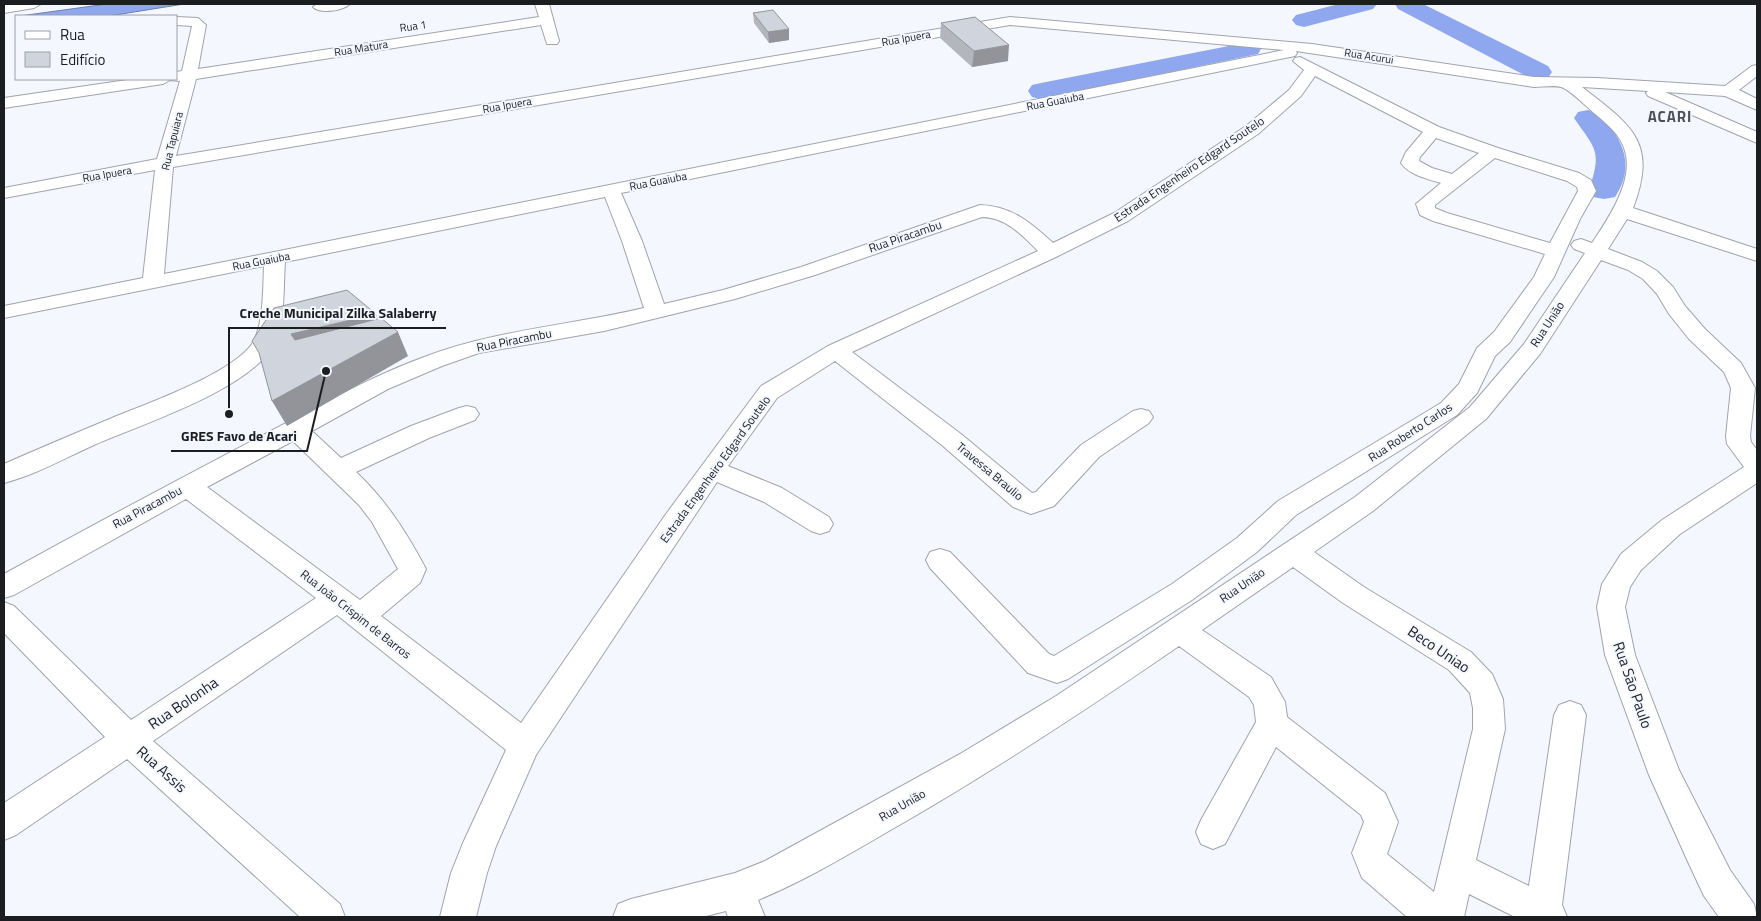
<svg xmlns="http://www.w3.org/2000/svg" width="1761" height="921" viewBox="0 0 1761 921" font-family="'Titillium Web',sans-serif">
  <rect width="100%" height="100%" fill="#f4f7fe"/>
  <path fill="#8ea7ee" stroke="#6c7eb0" d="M107,4H184L109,16H20Z"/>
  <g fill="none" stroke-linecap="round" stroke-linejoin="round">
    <path fill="#8ea7ee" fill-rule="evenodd" d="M1339,4H1377L1373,9L1304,27L1296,25L1292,20L1296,15Z
      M1395,4H1423L1548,66L1552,72L1548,78L1539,80L1530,78L1398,9Z
      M1249,42L1258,44L1261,49L1258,54L1041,99L1032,97L1028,91L1032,85L1041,83Z
      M1588,110C1598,112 1603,117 1609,125C1627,148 1632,171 1615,197L1604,199L1593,197L1589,190C1602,150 1596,150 1574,118L1578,112Z"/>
    <defs>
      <path id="minor" d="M11,4H41L34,8L4,13V5Z
        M317,4H350C343,11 320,14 313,7Z
        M535,4H549L559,41L557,44H547L541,25L196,79L176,156L1010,17L1312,44L1534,77L1597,78L1725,86L1752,66L1757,65V76L1739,90L1757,99V110L1725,96L1665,92L1757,132V143L1648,96L1646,93L1648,91L1582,87C1632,126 1658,142 1633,208L1757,249V261L1627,219L1608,249L1642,262L1657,271L1673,287L1685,306L1705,329L1741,363L1755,388L1750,436L1751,442L1757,450V483L1680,534L1641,570L1630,587L1625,607L1635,655L1679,770L1730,870L1754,904L1757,917H1719L1704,896L1689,864L1649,775L1605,655L1597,607L1602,584L1621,554L1662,520L1744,467L1727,444L1726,436L1731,388L1724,372L1689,339L1669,314L1657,294L1643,279L1628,270L1601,260L1540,354L1486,419L1373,511L1314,552L1364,587L1471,652L1492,674L1503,699L1505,729L1476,860L1529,886L1554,715L1559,705L1570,701L1581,705L1586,715L1562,905L1567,917H1515L1469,894L1464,917H1407L1362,878L1352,853L1364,822L1361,815L1276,747L1225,844L1213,849L1201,844L1196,832L1201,820L1256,722L1254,705L1249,697L1179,646C1090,707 1001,766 908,820C859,848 811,878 758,900L765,917H728L726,911L702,917H613L618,904L631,899L735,873L765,861L960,754L1056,696L1355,497L1470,407L1524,344L1585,253L1574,249L1571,245L1574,241L1581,239L1592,243C1608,219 1634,181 1625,151C1621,135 1606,123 1594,113C1587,107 1569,89 1561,87C1553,85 1542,87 1534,87L1296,51L1297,53L1295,56L1290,57L621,193L642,241L664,304L723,290L801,267L980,205C1012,206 1031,223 1053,243L1114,213L1246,126L1289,90L1304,70L1293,61L1295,58L1300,57L1439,127L1498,148L1579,173L1591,180L1596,191L1580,219L1554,277L1510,342L1495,356L1477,393L1457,415L1296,515L1257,552L1192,600L1068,679L1057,683L1028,673L930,568L926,560L930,552L940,549L950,552L1049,654L1054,656L1172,584L1237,538L1278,501L1441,403L1459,384L1477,348L1494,332L1534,277L1545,254L1433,221L1420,215L1416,204L1441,183C1428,179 1409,175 1401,163L1406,152L1423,132L1315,76L1301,96L1258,134L1128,221L1058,256L852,352L961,434L1032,493L1036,492L1081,445L1133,411L1141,409L1149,411L1153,417L1149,423L1099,457L1054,506L1031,514L1013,507L943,446L835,361L777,398L728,466L782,488L829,517L833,524L829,531L820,534L811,531L764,502L717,482L536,755L496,846L487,873L476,917H440L451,873L463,843L506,750L337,615L153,741L340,904L345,917H300L127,759L16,835L4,840V803L105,737L4,633V602L14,606L131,720L316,598L186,499L14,595L4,598V574C91,526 179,479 267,433C319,406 371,376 427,356C496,330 572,325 644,308L622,241L605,197L285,262C283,289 286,323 272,347C248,390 140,425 94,445C65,458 35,475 4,483V464C40,448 76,433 112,418C148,403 229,375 252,344C264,326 263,287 264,266L4,318V306L143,278L155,170L4,198V188L157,159L180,81L170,80L163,84L4,108V98L134,79H176V72L182,71L192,26L176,25V17L198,18L206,25L198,69L539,17ZM1010,25L1284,50L164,274L173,167ZM1436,138L1479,153L1452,174L1432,168L1419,161L1420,157ZM1495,158L1567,181L1577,187L1578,191L1550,243L1447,213L1435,208V205ZM982,217C1005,217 1022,235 1038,251L828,346L761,386L666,514L521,723L381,616L420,583L426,569C407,533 386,500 356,472L429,438L475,420L479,414L475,408L467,406L459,408L411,426L341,458L312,431L388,389L442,366L479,353L604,331L735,299L815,275ZM293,441L359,505L372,522L398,569L360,600L207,487ZM1293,567L1343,603L1449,670L1470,693L1473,708V729L1434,892L1387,854L1398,822L1385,793L1287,717L1285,702L1271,677L1202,630Z"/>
    </defs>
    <use href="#minor" stroke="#a0a3ac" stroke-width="2"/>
    <use href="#minor" fill="#fff" fill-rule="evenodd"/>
  </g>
  <path fill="#b3b6bd" d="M753,13L789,40L769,43L754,23Z
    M941,23L1008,61L972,67L940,38Z"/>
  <path fill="#92949a" d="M789,29V40L769,43L768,32Z
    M1009,45L1008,61L972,67L974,51Z
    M376,314L387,338L398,332L408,356L287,426L272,401L291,334Z"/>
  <path fill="#d0d4dc" stroke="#92949a" d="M773,10L789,29L768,32L753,13Z
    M975,17L1009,45L974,51L941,23Z
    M347,290L376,314L291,334L295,340L381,318L398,332L272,401L259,353L252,341L274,308Z"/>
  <g text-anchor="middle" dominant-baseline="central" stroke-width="4" stroke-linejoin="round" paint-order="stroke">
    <g font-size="11" fill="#1c1d20" stroke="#f4f7fe">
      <text transform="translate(413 26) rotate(-8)">Rua 1</text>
      <text transform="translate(906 38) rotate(-10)">Rua Ipuera</text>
      <text transform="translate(361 48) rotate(-9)">Rua Matura</text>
      <text transform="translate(1369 56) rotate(9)">Rua Acurui</text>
      <text transform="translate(1055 101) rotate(-11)">Rua Guaiuba</text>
      <text transform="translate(507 105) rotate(-10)">Rua Ipuera</text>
      <text transform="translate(172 141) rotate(-76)">Rua Tapuiara</text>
      <text transform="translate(107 174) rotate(-10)">Rua Ipuera</text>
      <text transform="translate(658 181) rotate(-11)">Rua Guaiuba</text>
      <text transform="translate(261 261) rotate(-11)">Rua Guaiuba</text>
    </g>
    <g font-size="12" fill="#1c1d20" stroke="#f4f7fe">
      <text transform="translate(1189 169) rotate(-34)">Estrada Engenheiro Edgard Soutelo</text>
      <text transform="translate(905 236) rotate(-19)">Rua Piracambu</text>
      <text transform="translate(1547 324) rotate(-57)">Rua União</text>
      <text transform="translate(514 340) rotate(-11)">Rua Piracambu</text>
      <text transform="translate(1410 432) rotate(-33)">Rua Roberto Carlos</text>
      <text transform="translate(715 469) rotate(-54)">Estrada Engenheiro Edgard Soutelo</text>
      <text transform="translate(990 471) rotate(40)">Travessa Braulio</text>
      <text transform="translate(147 507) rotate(-28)">Rua Piracambu</text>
      <text transform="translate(1242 585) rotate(-34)">Rua União</text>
      <text transform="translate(356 614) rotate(38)">Rua Joāo Crispim de Barros</text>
      <text transform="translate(902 805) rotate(-30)">Rua União</text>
    </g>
    <g font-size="15" font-weight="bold" letter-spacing="1" fill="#4d4f57" stroke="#f4f7fe">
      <text x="1670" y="116">ACARI</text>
    </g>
    <g font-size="15" fill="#1c1d20" stroke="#f4f7fe">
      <text transform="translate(1439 649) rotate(34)">Beco Uniao</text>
      <text transform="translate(1633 685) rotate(71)">Rua Sāo Paulo</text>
      <text transform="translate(183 703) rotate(-34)">Rua Bolonha</text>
      <text transform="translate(162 769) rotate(42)">Rua Assis</text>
    </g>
  </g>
  <path fill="none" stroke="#1c1d20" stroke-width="2" d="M229 414L229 328H446M326 371L307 451H171"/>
  <g fill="#1c1d20" stroke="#f4f7fe" stroke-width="2">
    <circle cx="229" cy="414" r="5"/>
    <circle cx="326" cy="371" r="5"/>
  </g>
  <g font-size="14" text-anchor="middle" font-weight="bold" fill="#1c1d20" stroke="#f4f7fe" stroke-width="4" stroke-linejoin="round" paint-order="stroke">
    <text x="338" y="318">Creche Municipal Zilka Salaberry</text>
    <text x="239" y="441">GRES Favo de Acari</text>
  </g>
  <rect width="1761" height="921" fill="none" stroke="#1c1d20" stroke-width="10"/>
  <rect x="15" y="15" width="162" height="65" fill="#f4f7fe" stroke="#9ea0a5"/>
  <rect x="25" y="31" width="25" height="8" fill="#ffffff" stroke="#9ea0a5"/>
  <text x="60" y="40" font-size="15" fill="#1c1d20">Rua</text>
  <rect x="25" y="52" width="25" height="15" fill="#d0d4dc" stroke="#9ea0a5"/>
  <text x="60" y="65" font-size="15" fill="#1c1d20">Edifício</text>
</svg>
